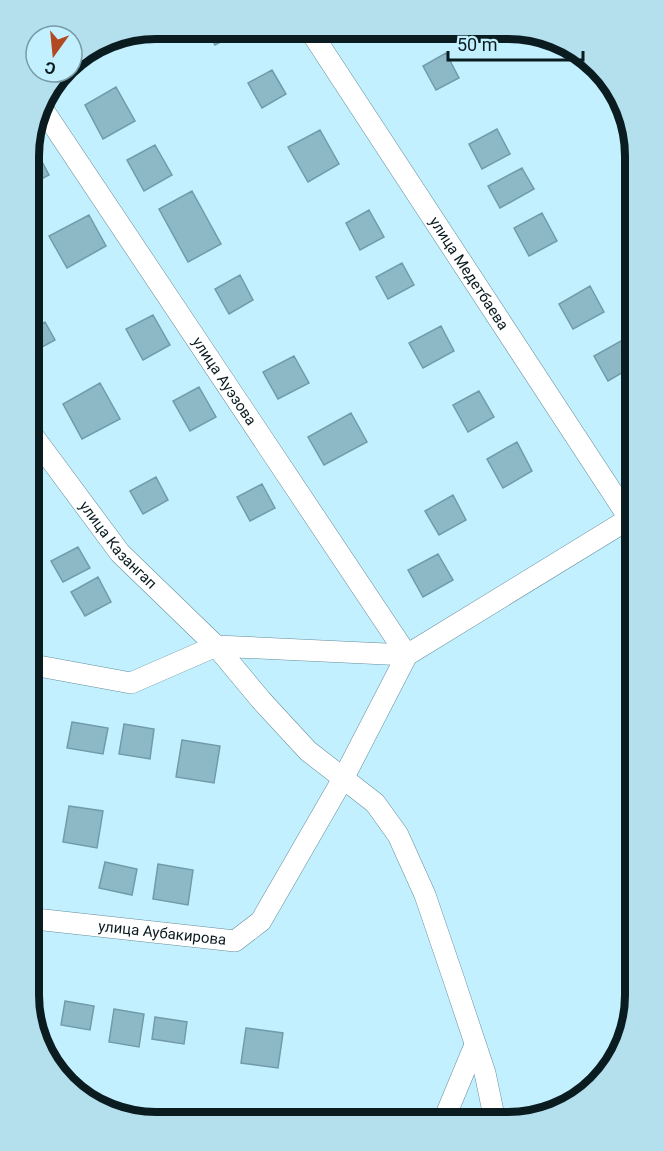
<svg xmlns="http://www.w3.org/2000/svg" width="664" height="1151" viewBox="0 0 664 1151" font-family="Roboto,sans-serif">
  <rect width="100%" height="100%" fill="#c3f0ff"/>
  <path fill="#8db8c6" stroke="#719ba9" stroke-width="1.5" d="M206,29H243V30L215,45Z
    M92,48L94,52L72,64V60Z
    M446,53L459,78L436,90L423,66Z
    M272,70L286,94L262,108L248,83Z
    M116,87L135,121L103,139L85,105Z
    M497,129L510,154L482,169L469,144Z
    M320,130L339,164L308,182L288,147Z
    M30,139L49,175L30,185Z
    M155,145L172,175L144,191L127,160Z
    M522,168L534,189L500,208L488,186Z
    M192,191L221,244L188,262L159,209Z
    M369,210L384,237L360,250L346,223Z
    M542,213L557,241L529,256L514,228Z
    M89,215L106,246L67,268L49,236Z
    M402,263L414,285L388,299L376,277Z
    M240,275L253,300L229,314L215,289Z
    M590,286L604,312L573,329L559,304Z
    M153,315L170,345L143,360L126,329Z
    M45,322L55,340L31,353V330Z
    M441,326L454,351L423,368L409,343Z
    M628,337L630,342V368L608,381L594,356Z
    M294,356L309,383L278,399L263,372Z
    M100,383L120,419L82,439L63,404Z
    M199,387L216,417L190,431L173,401Z
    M479,391L494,417L468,432L453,405Z
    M351,413L367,442L324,465L308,437Z
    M517,442L532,471L503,488L487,459Z
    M32,471L40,486L32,490Z
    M156,477L168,500L143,514L130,491Z
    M262,484L275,508L250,521L237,497Z
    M453,495L466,520L439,535L425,511Z
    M78,547L90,568L63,582L51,561Z
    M438,554L453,580L423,597L408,570Z
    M98,577L111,602L85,616L71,592Z
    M72,722L108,728L103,754L67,748Z
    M124,724L154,729L150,759L119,754Z
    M182,740L220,746L214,783L176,777Z
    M69,806L103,811L97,848L63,842Z
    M105,862L137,869L132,895L99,888Z
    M158,864L193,870L188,905L153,899Z
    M65,1001L94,1006L90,1030L61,1025Z
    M114,1009L144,1014L139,1047L109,1042Z
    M155,1017L187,1022L184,1044L152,1039Z
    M246,1028L283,1033L278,1068L241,1063Z"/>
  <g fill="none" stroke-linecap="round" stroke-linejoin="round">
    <defs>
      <g id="minor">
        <path id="s1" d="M309,29L629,518"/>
        <path id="s2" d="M40,105L407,655"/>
        <path id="s3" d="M31,433L120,553L216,646L261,700L308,751L375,803L398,835L425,895L453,977L485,1073L494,1116"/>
        <path d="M33,665L131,683L216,646L407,655"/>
        <path id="s4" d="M35,919L235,941L261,921L344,777L407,655L632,517"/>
        <path d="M445,1117L475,1045"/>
      </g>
    </defs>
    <use href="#minor" stroke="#648e9b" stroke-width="22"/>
    <use href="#minor" stroke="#fff" stroke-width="21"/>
  </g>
  <g text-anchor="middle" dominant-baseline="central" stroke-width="6" stroke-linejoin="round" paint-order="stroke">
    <g font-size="15" fill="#0b1c21" stroke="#c3f0ff">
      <text stroke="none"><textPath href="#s1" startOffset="292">улица Медетбаева</textPath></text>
      <text stroke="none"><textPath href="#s2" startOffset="332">улица Ауэзова</textPath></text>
      <text stroke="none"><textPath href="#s3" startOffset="142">улица Казангап</textPath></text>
      <text stroke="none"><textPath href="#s4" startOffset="128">улица Аубакирова</textPath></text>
    </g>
  </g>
  <path d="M0 0H664V1151H0ZM156 39H508A117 117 0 0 1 625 156V995A117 117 0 0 1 508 1112H156A117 117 0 0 1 39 995V156A117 117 0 0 1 156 39Z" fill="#b4dfed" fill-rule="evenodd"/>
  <path fill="none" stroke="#0b1c21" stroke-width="8" d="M156 39H508A117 117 0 0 1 625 156V995A117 117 0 0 1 508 1112H156A117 117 0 0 1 39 995V156A117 117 0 0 1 156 39Z"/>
  <g transform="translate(54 54) rotate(195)"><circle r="28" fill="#c3f0ff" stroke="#799ba6" stroke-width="1.5"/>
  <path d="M0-4.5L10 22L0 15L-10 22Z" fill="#b14a23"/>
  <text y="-9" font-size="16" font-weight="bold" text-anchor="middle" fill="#0b1c21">С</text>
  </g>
  <path d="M448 51v9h135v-9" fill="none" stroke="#0b1c21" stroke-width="3"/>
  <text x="457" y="51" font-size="18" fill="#0b1c21" stroke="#c3f0ff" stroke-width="4.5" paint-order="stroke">50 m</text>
</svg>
